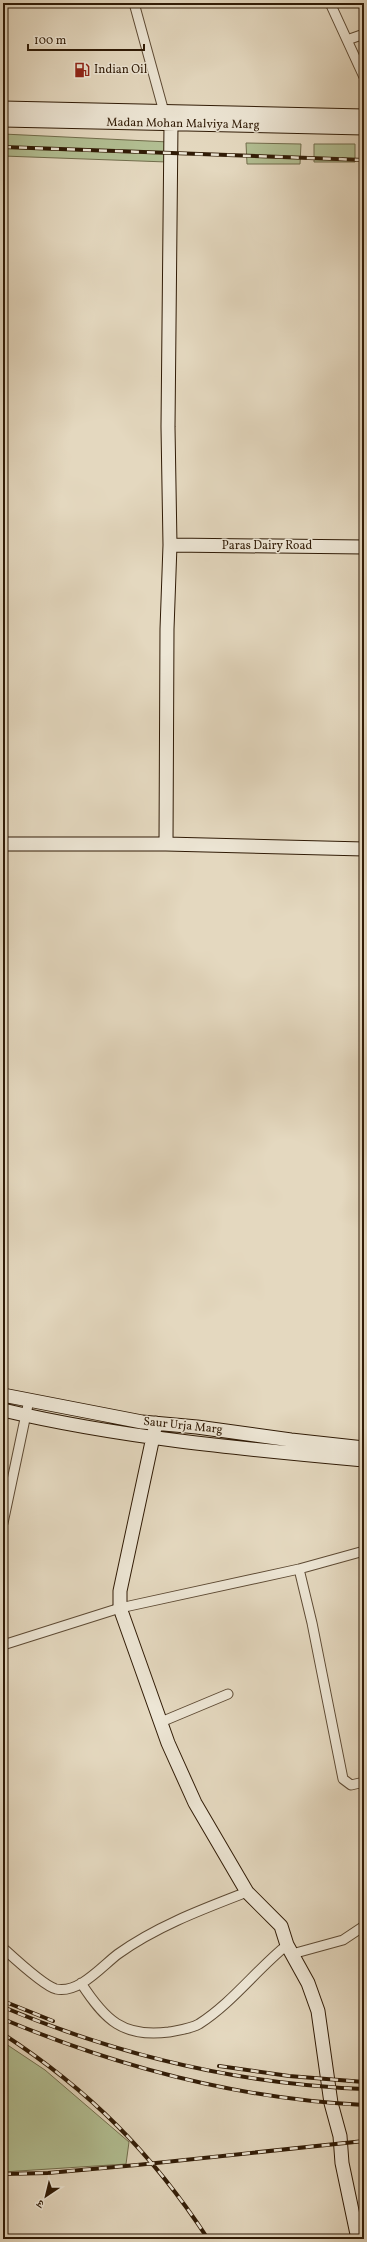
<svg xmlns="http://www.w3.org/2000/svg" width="367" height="2242" viewBox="0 0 367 2242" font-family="Vollkorn,'Noto Serif Devanagari',serif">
  <rect width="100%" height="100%" fill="#e4d8bf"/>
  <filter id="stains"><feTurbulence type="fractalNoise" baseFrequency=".005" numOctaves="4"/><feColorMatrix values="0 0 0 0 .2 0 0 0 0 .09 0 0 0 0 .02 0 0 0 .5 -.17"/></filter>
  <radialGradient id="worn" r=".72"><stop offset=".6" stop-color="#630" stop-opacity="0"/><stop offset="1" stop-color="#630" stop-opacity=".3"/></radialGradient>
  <path fill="#b2bf93" stroke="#716d4c" d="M3,134L169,142L167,162L3,156Z
    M246,143L301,144L300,164H247Z
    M314,144H355V162H314Z
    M3,2042L45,2070L129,2142L126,2164L3,2172Z"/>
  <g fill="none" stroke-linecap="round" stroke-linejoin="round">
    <defs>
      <path id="street" d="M134,3L164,112
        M330,3L364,77
        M347,40L364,34
        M3,1523L29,1400
        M299,1569L312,1623L343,1779L351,1785L364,1782
        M3,1645L120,1608L299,1569L364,1551
        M161,1722L228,1694
        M3,1948C14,1958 44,1986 56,1989C79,1994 102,1966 118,1954C157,1926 203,1909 247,1892
        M292,1954L343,1940L364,1926
        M81,1983C105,2020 123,2038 169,2032C179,2030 190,2029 199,2024C232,2003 257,1969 287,1945"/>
      <path id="secondary" d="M3,108L364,116
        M3,120L364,128
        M170,545L364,547
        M3,844H166L364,849
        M166,844L167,629L170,545L168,427L171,124
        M3,1395L142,1422L197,1427L291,1440L364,1448
        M3,1410C121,1438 244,1449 364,1460
        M156,1423L120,1591V1608L168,1743L195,1803L247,1892L281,1926L287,1945L308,1983L318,2011L331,2103L340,2136L342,2163L358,2239"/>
    </defs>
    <use href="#street" stroke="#5d4a34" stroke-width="11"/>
    <use href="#secondary" stroke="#301b06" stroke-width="15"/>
    <use href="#street" stroke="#ede6d5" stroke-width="9"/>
    <use href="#secondary" stroke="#ede6d5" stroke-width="13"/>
    <defs>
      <path id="rail" d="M3,147L364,160
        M3,2001L53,2021
        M3,2007C117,2055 240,2084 364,2089
        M3,2019C118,2067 239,2099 364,2105
        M3,2034C89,2090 152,2153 208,2239
        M219,2066L289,2076L364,2082
        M3,2174L48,2173L137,2165L364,2141"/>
    </defs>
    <use href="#rail" stroke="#301b06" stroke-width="4"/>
    <use href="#rail" stroke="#ede6d5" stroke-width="2.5" stroke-dasharray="8" stroke-linecap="butt"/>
  </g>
  <defs>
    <symbol id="fuel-bare" viewBox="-9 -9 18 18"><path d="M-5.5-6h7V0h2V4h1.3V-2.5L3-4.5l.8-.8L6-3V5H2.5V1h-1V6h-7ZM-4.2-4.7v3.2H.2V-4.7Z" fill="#8f2418" stroke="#ede6d5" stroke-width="2.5" paint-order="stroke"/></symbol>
  </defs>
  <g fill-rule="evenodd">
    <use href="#fuel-bare" x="71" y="59" width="22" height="22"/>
  </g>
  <g text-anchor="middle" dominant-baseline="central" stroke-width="3" stroke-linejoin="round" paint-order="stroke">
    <g font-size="12" fill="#301b06" stroke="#ede6d5" text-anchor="start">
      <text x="94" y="70">Indian Oil</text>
    </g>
    <g font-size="12" fill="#301b06" stroke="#ede6d5">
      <text transform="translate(183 124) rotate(1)">Madan Mohan Malviya Marg</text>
      <text x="267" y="546">Paras Dairy Road</text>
      <text transform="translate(183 1426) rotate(6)">Saur Urja Marg</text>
    </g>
  </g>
  <rect width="367" height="2242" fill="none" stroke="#e4d8bf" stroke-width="16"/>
  <rect x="4" y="4" width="359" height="2234" fill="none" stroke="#301b06" stroke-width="2"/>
  <rect x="8" y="8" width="351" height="2226" fill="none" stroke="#301b06"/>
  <g transform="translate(46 2196) rotate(215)" stroke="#ede6d5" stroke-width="3" paint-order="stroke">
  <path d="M0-3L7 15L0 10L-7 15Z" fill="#301b06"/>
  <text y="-6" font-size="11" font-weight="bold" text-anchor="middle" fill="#301b06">उ</text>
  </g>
  <path d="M28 44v6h116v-6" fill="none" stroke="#301b06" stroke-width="2"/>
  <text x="34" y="44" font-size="12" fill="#301b06" stroke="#ede6d5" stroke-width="3" paint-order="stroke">100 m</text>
  <rect width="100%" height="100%" filter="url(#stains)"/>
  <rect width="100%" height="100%" fill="url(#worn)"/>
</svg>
